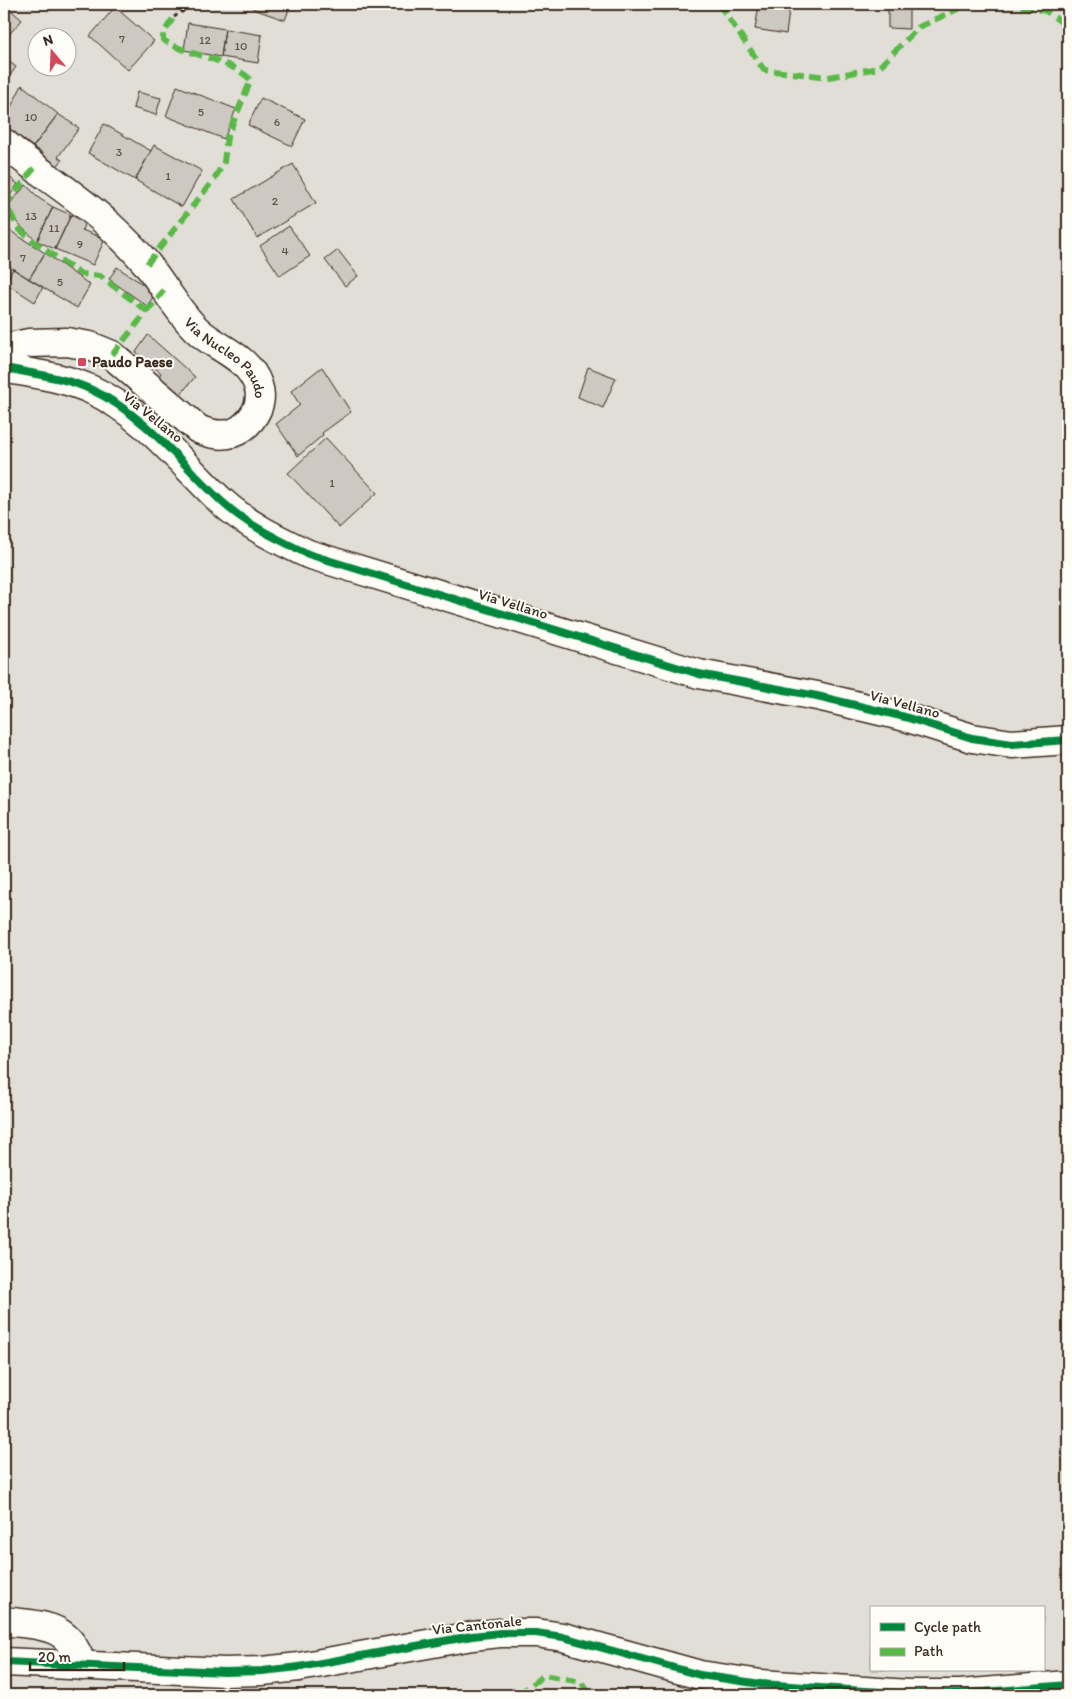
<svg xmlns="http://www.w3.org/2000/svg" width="1072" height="1699" viewBox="0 0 1072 1699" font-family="Itim,sans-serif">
  <rect width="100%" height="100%" fill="#fdfcf7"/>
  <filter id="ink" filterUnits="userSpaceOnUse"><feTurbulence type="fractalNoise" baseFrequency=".02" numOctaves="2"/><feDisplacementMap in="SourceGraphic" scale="10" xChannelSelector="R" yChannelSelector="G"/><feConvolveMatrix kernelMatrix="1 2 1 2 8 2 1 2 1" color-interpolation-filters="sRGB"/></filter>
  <g filter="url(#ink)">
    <path fill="#e1ded7" stroke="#8e847a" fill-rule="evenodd" d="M4,4H1068V1695H4ZM38,38H68V68H38ZM871,1608H1043V1670H871Z"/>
    <path fill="#cdc8c2" stroke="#3b2a1e" d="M4,4L22,20L4,40Z
      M255,4H291L285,20L253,9Z
      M759,4H790L786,34L755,29Z
      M888,5H909V29L888,28Z
      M115,7L154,41L128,70L90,36Z
      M188,23L225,29L221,57L184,50Z
      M225,29L262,35L258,63L221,57Z
      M4,58L16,67L4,84Z
      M22,85L58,114L33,147L4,125V121Z
      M177,86L236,109L224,139L166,116Z
      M137,92L161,98L156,115L133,108Z
      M261,98L305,119L292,146L248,125Z
      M58,114L79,128L58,157L62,160L53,172L38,161L43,153L33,147Z
      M104,124L151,151L135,180L88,153Z
      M154,145L202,171L182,207L135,180Z
      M293,164L316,203L257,238L234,199Z
      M4,173L18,184L4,204Z
      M26,185L40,199L53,207L37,241L18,224L8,206Z
      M53,207L71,215L55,249L37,241Z
      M71,215L85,222L82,230L105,239L93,265L55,249Z
      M289,226L310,256L280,276L260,246Z
      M9,230L45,253L29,279L4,263V240Z
      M338,250L358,276L345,286L325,260Z
      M45,253L90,285L77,308L29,279Z
      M117,267L156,293L147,306L109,279Z
      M13,269L43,287L35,302L5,283Z
      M148,335L195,377L179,396L157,380L161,373L136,352Z
      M322,367L351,412L322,433L323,435L298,456L276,424L300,405L291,391Z
      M588,367L616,378L603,408L578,397Z
      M326,438L377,493L339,528L288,473Z"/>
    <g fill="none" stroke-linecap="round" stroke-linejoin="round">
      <defs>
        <g id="minor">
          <path id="s1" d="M4,143C37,172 77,195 109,225C122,237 135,250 146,263C164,285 177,311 197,330C217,349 248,356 258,385C264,402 255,418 242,428C229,438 212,435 198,429L112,355L90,346L67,342L29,343L15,346L4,352"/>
          <path d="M4,368C34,374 64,377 92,390C144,414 180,462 221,501C247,525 277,539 308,554L699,674L817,696L905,717L972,738L1012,744L1068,740"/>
          <path d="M4,1621C43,1626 69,1623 82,1666"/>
        </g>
        <path id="tertiary" d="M4,1662L225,1672L262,1671L299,1667L472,1636L500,1633H536L563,1637L700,1675L761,1684L909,1694H960L1068,1685"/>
      </defs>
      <use href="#minor" stroke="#3b2a1e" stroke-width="31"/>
      <use href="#tertiary" stroke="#3b2a1e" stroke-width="31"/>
      <path stroke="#3b2a1e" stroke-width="3" stroke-dasharray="4 4" stroke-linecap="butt" d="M174,17L194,4"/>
      <use href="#minor" stroke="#fdfcf7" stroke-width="28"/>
      <use href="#tertiary" stroke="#fdfcf7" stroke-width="28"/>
      <path stroke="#58b947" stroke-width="6" stroke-dasharray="12 6" stroke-linecap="butt" d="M719,4L764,70L829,77L878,68L919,27L966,5L1010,4L1046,11L1068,27
        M34,168L6,205L19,229L38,245L81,274L100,276L147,311
        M147,264L215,178L224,162L227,137L251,80C226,57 191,57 163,40V34L174,17
        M112,355L164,290
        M518,1695L544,1675L581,1682L591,1695"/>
      <defs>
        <path id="cycleway" d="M4,368C34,374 64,377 92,390C144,414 180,462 221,501C247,525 277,539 308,554L699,674L817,696L905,717L972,738L1012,744L1068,740
          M4,1662L225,1672L262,1671L299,1667L472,1636L500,1633H536L563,1637L700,1675L761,1684L909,1694H960L1068,1685"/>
      </defs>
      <use href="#cycleway" stroke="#fdfcf7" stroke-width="11"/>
      <use href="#cycleway" stroke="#00873e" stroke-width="8"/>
    </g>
  </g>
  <rect fill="#d1495b" stroke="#fdfcf7" stroke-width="2" x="77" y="357" width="10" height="10" rx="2.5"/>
  <g text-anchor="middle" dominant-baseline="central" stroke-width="4" stroke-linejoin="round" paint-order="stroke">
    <g font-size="12" fill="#605247">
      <text x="122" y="39">7</text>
      <text x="205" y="40">12</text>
      <text x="241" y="46">10</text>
      <text x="201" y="112">5</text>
      <text x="31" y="117">10</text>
      <text x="277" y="122">6</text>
      <text x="119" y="152">3</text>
      <text x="168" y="176">1</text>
      <text x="275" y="201">2</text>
      <text x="31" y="216">13</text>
      <text x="54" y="228">11</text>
      <text x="80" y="244">9</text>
      <text x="285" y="251">4</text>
      <text x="23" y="258">7</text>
      <text x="60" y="282">5</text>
      <text x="332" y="483">1</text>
    </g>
    <g font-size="15" fill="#3b2a1e" stroke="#fdfcf7">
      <text stroke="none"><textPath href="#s1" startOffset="312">Via Nucleo Paudo</textPath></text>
      <text transform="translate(153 417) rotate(39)">Via Vellano</text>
      <text transform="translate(513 604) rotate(17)">Via Vellano</text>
      <text transform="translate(905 704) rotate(15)">Via Vellano</text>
      <text transform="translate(477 1625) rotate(-6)">Via Cantonale</text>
    </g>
    <g font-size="15" font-weight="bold" fill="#3b2a1e" stroke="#fdfcf7" text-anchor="start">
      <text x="92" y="362">Paudo Paese</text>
    </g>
  </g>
  <rect width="1072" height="1699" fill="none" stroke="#fdfcf7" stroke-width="20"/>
  <rect x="10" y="10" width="1052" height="1679" fill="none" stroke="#3b2a1e" stroke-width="2" filter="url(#ink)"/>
  <rect x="870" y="1606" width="175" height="65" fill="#fdfcf7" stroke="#afa8a0"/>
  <rect x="880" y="1623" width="25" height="8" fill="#00873e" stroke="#afa8a0"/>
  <text x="914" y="1632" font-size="15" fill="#3b2a1e">Cycle path</text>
  <rect x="880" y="1648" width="25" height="8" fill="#58b947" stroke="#afa8a0"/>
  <text x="914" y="1656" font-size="15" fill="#3b2a1e">Path</text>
  <g transform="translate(52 52) rotate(341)"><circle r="24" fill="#fdfcf7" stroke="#afa8a0"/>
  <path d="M0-4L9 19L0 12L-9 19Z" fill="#d1495b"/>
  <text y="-8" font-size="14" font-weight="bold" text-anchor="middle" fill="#3b2a1e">N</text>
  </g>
  <path d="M30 1662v8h94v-8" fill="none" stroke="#3b2a1e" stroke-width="2.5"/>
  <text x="38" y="1662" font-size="15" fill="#3b2a1e" stroke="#fdfcf7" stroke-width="4" paint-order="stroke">20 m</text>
</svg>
